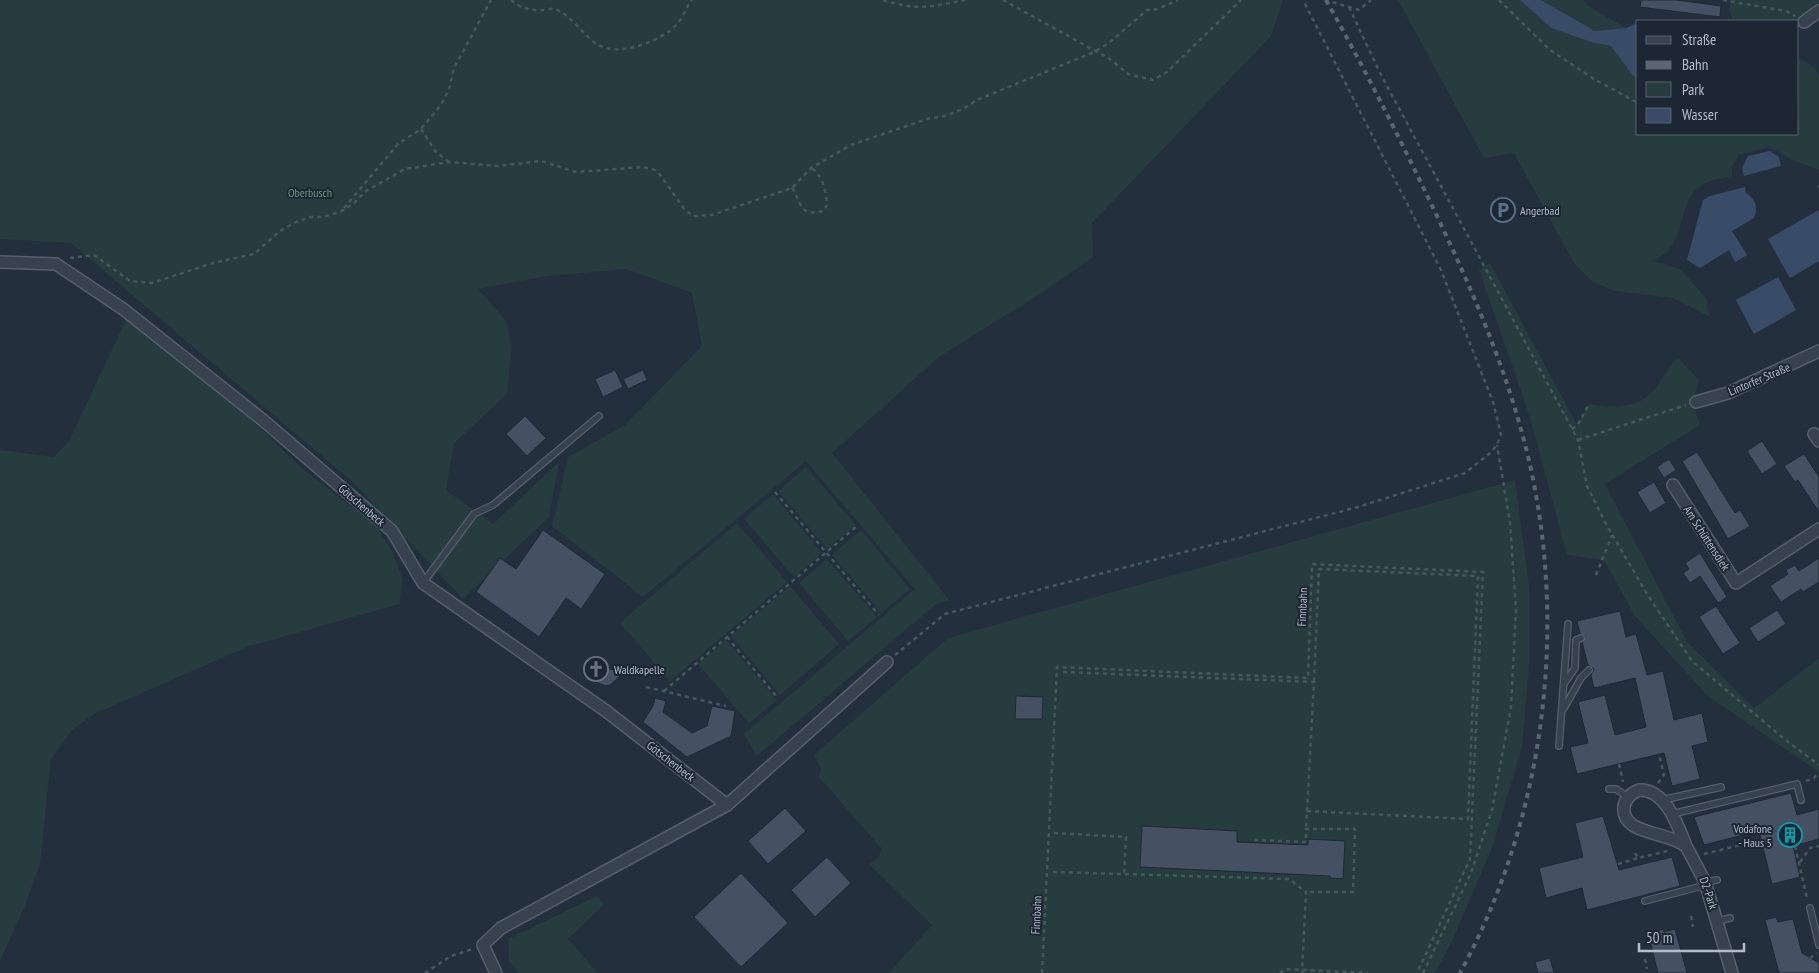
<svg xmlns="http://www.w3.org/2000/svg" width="1819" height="973" viewBox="0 0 1819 973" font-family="'PT Sans Narrow',sans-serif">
  <rect width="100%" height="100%" fill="#242f3e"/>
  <path fill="#263c3f" d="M0,0H1283L1271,36L1092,223L1093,257L1034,298L940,356L832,453L949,600L936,604L757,756L744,734L915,589L806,461L643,597L552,526L568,457L625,425L702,346L692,293L626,269L547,276L478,289L506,321L512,347L507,394L454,443L446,490L493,524L559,462L549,517L463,599L354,483L71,243L0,239Z
    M1398,0H1520L1551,28L1591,42L1611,46L1633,76L1638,77V134H1798L1799,58L1815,68L1819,76V170L1795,161L1769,147L1739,155L1732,166V176C1724,178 1714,179 1706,183C1679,195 1686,230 1669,250C1665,254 1658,258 1653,261L1680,269L1706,298L1709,316L1673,298L1615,291L1593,282L1574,263L1514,153L1484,158Z
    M1541,0H1584L1587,5L1626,28L1595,31Z
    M1730,0H1819V16L1798,27V21H1733L1729,10Z
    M1490,263L1577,425L1589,404C1608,408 1633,409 1649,395C1661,385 1666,368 1678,358L1699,380L1693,403L1700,425L1605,484L1687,642L1754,708L1819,658V772L1709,697L1635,616L1604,560L1567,555L1529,414L1479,270Z
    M126,320L181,359L230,399L299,466L375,525L392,551L403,579L399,604L247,647L94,714L71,731L51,759L40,864L24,908L0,961V450L54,457L69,441Z
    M806,467L856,525L827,549L778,491Z
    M1515,480L1529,586V667L1522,747L1492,848L1453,939L1435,973H889L932,925L869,864L878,858L882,849L819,777L821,768L814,755L948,638Z
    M773,494L822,553L794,577L744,519Z
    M737,523L787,582L670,681L620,623Z
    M861,530L910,589L881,613L832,555Z
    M827,559L877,617L848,641L799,583Z
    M790,586L839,644L780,695L731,636Z
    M726,640L777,700L749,723L698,664Z
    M597,896L604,904L568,939L598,973H519L509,961L508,939Z"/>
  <path fill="#394c67" d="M1520,0H1541L1595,31L1626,28L1638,22V77L1633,76L1611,46L1591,42L1551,28Z
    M1770,151L1779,157L1781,166L1744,176L1742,168L1748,156Z
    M1745,187L1746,193C1756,200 1758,207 1754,218L1732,231L1747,255L1735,262L1729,250L1700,268L1687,260L1703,200L1710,196Z
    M1819,210V261L1790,278L1768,239Z
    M1778,277L1796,310L1754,334L1736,300Z"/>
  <path fill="#455162" stroke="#1f2835" d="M1641,0H1677L1721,6L1720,17L1640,7Z
    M615,370L623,387L603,397L595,379Z
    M643,370L647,380L628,389L623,379Z
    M525,416L546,438L527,456L506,434Z
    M1762,441L1777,464L1762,474L1747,451Z
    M1697,452L1735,513L1740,510L1750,526L1728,539L1682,461Z
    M1804,454L1819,477V512L1798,480L1795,482L1784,466Z
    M1669,459L1676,470L1664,478L1657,467Z
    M1654,482L1666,503L1650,513L1637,492Z
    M543,530L605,574L581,609L566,598L539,637L476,592L500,558L516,569Z
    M1700,553L1727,597L1718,603L1700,576L1690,583L1683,573L1689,569L1685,563Z
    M1819,558V582L1803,592L1801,589L1781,602L1770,586L1788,574L1786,570L1795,565L1799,571Z
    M1716,606L1740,643L1723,654L1699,617Z
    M1777,610L1786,624L1758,642L1749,628Z
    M1620,611L1626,637L1636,634L1647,675L1663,671L1674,720L1702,713L1708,742L1692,746L1700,779L1672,786L1664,753L1577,774L1570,747L1588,743L1578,702L1605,695L1615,735L1646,727L1635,678L1594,688L1591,675L1594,669L1588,665L1582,642L1585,637L1580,633L1577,621Z
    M584,668L627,670L610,685L606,686L598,683Z
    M1016,696L1043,697L1042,719H1015Z
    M655,698L666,701L663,712L692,733L707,726L712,706L735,711L731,736L687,757L643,722L653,706Z
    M1791,793L1797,815L1819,809V839L1793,846L1800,877L1772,884L1759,831L1704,845L1694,817Z
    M785,808L806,831L768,864L748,841Z
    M1603,816L1619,870L1672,857L1680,886L1587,910L1582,888L1546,898L1539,868L1583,857L1575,823Z
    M1142,826L1237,831V842L1308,845V839L1345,841L1343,879L1330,878V876L1140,867Z
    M827,857L851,883L815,917L791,890Z
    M741,873L788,923L741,967L694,917Z
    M1776,917L1778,922L1793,919L1802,953L1819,963V973H1779L1765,920Z
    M1663,929L1664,932L1675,929L1687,973H1658L1648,933Z
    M1550,958L1554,973H1538L1535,962Z"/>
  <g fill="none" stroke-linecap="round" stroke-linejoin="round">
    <defs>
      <path id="lane" d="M423,583L474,514L493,505L599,416
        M1564,684L1575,668L1576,640L1581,638
        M1564,708L1581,678L1589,670
        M1559,746L1568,624
        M1609,789H1616L1628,797
        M1662,800L1721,787
        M1672,814L1797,784L1801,800
        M1705,882L1717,880
        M1645,901L1706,885
        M1810,908L1819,945
        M1718,921L1730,918"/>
      <path id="street" d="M1804,22L1819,11
        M0,262L56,264L123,309L264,421L392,531L423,583L606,711L727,805
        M1696,402L1728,393L1819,351
        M1814,434L1819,441
        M1673,485L1736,583L1819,529
        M1639,790C1666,789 1678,826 1686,846C1667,831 1621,835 1624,807C1625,798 1632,793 1639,790Z
        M1686,846L1705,882L1732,973
        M496,973L483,945L501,928L727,805L887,662"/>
    </defs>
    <use href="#lane" stroke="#565f6c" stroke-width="8"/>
    <use href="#street" stroke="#565f6c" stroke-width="14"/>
    <path stroke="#44595c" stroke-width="2.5" stroke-dasharray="4 4" stroke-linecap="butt" d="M511,0C520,8 531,11 543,10C546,10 551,8 554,9C568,12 583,34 595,43C616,59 663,41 678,23C684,16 686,7 692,0
      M883,0C917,11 931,7 965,0
      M1003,0L1110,59L1128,74L1153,80L1167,72L1241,0
      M1325,0L1359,10L1371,0
      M1499,0L1550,50L1594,79L1638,103
      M1723,0L1786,11L1795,16
      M1349,7L1380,73L1578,440L1587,486L1606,524L1647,594L1692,661L1783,738L1819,765
      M421,129L435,151L449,162
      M1818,187L1819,186
      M792,188C802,203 799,217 823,211L827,205C826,193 823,174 811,168
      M344,208L398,144L421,129L441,105L449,89L454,68L491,0
      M70,258L94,255L130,281L152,283L213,263L254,254L280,231L296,222L311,217H323L342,211L354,203L366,191L405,169L449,162L498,166L541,161L576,172L643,167L655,170L661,176L685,210L693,216L712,215L792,188L811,168L851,145L927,119L945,116L963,109L977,100L1094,52L1109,43L1147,10L1158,9L1178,0
      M1572,429L1577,426L1589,404
      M1578,440L1686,405
      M775,492L879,615
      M1596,575L1612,535
      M727,637L777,697
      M895,655L945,614L1358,507L1465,473L1489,454L1497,445L1501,434L1493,402L1441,270L1303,0
      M1063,672L1314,682L1306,829
      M646,687L726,706
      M664,691L857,526
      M1619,764L1623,782
      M1806,781L1814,778L1819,772
      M1658,783L1664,775L1659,754
      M1307,811L1468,819L1478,576L1319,569L1314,682
      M1054,833L1126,837L1124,874
      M1254,840L1306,842V829H1355L1353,892H1306
      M1795,846L1807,898
      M1635,853L1638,858L1668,851
      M1704,854L1761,840
      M1800,862L1810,848L1819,846
      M1618,864L1638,858
      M1053,872L1289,879L1306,892L1302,973
      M1691,916L1693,927
      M1810,958L1817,953
      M1645,959L1647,969
      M425,973L451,956L473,949
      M1042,973L1057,667L1308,678L1312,564L1483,572L1470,859L1417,973
      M1280,973L1285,969L1368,973
      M1423,973L1471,873L1492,810L1511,707L1516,610L1510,522L1497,445"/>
    <use href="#lane" stroke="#38414e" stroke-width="5.5"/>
    <use href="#street" stroke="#38414e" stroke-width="11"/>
    <path stroke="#5a6575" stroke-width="4" stroke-dasharray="5 5" stroke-linecap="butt" d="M1326,0C1361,62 1393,125 1424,189C1467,278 1508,368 1530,465C1568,634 1543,821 1460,973"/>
  </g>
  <defs>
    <symbol id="parking-ring" viewBox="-11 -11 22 22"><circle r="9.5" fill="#1d2633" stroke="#5c6f8a" stroke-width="1.5"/><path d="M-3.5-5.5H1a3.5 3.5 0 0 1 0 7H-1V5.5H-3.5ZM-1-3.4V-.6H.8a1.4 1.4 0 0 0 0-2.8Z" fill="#5c6f8a"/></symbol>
    <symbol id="church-ring" viewBox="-11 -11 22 22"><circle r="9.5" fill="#1d2633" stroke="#6b7280" stroke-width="1.5"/><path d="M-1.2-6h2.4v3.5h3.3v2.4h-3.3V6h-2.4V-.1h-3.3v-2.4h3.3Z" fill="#6b7280"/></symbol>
    <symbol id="building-ring" viewBox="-11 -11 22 22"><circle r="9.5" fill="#1d2633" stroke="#0f9aa8" stroke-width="1.5"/><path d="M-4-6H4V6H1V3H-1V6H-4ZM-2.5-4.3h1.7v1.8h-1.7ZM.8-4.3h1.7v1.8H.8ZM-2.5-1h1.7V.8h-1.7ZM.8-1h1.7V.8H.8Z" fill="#0f9aa8"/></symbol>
  </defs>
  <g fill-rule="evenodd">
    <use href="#parking-ring" x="1489" y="196" width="28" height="28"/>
    <use href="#church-ring" x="582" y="655" width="28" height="28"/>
    <use href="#building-ring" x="1776" y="821" width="28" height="28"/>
  </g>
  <g text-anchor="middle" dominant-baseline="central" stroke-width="4" stroke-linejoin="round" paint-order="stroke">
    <g font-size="12" fill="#6b9a76" stroke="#1d2633">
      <text x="310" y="192">Oberbusch</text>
    </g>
    <g font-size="12" fill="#b4bcc9" stroke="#1d2633" text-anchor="start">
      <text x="1520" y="210">Angerbad</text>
      <text x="614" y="669">Waldkapelle</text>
      <text x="1772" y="828" text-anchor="end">Vodafone<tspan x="1772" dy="14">- Haus 5</tspan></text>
    </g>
    <g font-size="12" fill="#b4bcc9" stroke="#1d2633">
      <text transform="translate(1759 379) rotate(-23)">Lintorfer Straße</text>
      <text transform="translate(362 505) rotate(41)">Götschenbeck</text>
      <text transform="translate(1707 538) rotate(57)">Am Schüttensdiek</text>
      <text transform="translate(1302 607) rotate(-88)">Finnbahn</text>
      <text transform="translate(671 761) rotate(38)">Götschenbeck</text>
      <text transform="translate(1709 893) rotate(71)">D2-Park</text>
      <text transform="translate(1036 915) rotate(-87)">Finnbahn</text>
    </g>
  </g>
  <rect x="1636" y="20" width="162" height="115" fill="#1d2633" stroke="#59626f"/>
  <rect x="1646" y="36" width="25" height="8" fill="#38414e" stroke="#59626f"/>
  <text x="1682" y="45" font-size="15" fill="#b4bcc9">Straße</text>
  <rect x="1646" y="61" width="25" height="8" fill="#5a6575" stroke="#59626f"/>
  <text x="1682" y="70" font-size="15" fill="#b4bcc9">Bahn</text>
  <rect x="1646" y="82" width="25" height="15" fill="#263c3f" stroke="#59626f"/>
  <text x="1682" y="95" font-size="15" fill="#b4bcc9">Park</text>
  <rect x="1646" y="108" width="25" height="15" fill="#394c67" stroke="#59626f"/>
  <text x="1682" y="120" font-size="15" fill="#b4bcc9">Wasser</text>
  <path d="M1639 943v8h105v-8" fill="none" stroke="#b4bcc9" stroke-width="2.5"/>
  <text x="1646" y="943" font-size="15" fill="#b4bcc9" stroke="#1d2633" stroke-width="4" paint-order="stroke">50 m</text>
</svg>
